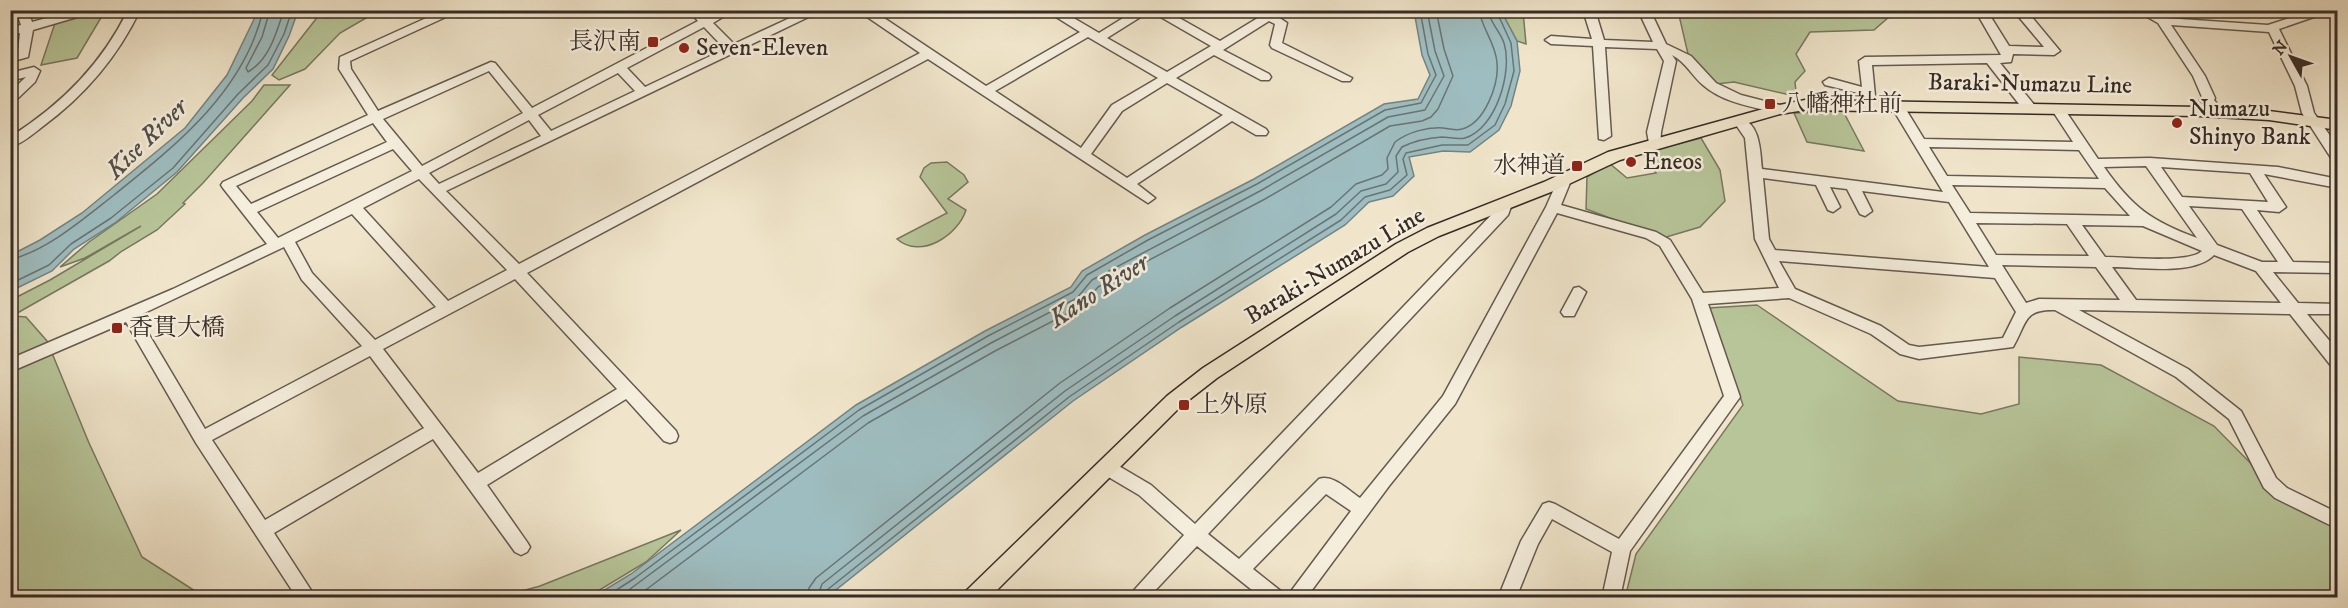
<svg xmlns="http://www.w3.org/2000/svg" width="2348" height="608" viewBox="0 0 2348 608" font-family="'IM FELL DW Pica','Noto Serif JP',serif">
  <rect width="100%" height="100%" fill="#f0e5cb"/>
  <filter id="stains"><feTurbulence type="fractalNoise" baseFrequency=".00333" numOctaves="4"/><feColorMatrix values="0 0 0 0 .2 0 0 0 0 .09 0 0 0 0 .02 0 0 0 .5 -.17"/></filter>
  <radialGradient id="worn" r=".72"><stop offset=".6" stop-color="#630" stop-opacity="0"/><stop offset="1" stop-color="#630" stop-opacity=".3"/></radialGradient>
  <path fill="#b7c599" stroke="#777860" stroke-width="1.5" d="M323,10L325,11L326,18C344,16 359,10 378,11L340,33L305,69L279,80L272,75Z
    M1887,10L1890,16L1874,30L1810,32L1796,54L1805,71L1795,82L1796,92L1790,95L1734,82L1716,84L1688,54L1678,11Z
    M1501,11H1523L1526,44L1517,41Z
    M79,16H102L77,58L41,65L55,23Z
    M264,85H290L203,183L183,203L185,204L157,230L122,251L109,261L12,316L26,317L47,341L89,443L142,557L195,591L216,597H10L11,300L50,280L141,226L85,258L60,267L89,242L157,194L252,101Z
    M1843,111L1864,151L1807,142L1794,113Z
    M1701,138L1720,170L1725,201L1700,227L1663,238L1586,209L1587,177L1609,163L1627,178L1656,173L1643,153Z
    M947,162L964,175L968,182L948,199L966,210C958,235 921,260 897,239L947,213L920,177L924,168L931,163Z
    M1757,305L1898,401L1981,414L2019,404V357L2101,365L2214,426L2270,483L2337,524V597L1625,598L1636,554L1743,405L1708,308Z
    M681,530L646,562L588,597H500L540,586Z"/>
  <path fill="#9ebdc0" stroke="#758382" stroke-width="1.5" d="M258,11H298L289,36L273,69L243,98L177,172L115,223L74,249L52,271L11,291V255L40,240L82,213L185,128L227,75Z
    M1414,11H1501L1517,41L1520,71L1511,106L1499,130L1470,152L1443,151L1409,157L1414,176L1393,196L1369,202L1345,225L1182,327L1073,401L827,597H593L631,574L856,405L985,331L1071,287L1082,271L1145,235L1254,179L1384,104L1418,99L1430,75L1422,55Z"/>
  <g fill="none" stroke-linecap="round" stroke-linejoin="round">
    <path stroke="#6a7473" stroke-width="1.5" d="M270,10L262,37L246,68L248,72C270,59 276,33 284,10
      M10,260C49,249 82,220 114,195C175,146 245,91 263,10
      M10,284L49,265L71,244L111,218L173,168L238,94L268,65L284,34L292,10
      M604,598L635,578L859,410L988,336L1073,292L1087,275L1148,240L1257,184L1385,110L1421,103L1436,75L1428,54L1420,10
      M618,598L863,416L991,343L1077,298L1092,280L1260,191L1388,117L1425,110L1444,76L1435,51L1427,10
      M635,598L868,423L995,351L1082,306L1098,287L1265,199L1390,126L1422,121L1431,117L1438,109L1453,76L1444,49L1436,10
      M808,598L809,588L816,578L1060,383L1170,308L1331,207L1356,184L1382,175L1388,169L1387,158L1395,142C1408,132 1427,127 1443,128C1449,129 1456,131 1462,129C1485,123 1499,84 1497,63C1496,44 1482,29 1479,10
      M817,598L822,584L1065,391L1175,316L1336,214L1361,191L1386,184L1398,172L1396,156L1402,147C1414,141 1428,138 1442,137C1449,137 1458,140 1465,138C1496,129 1513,71 1504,43C1500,31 1490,23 1488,10
      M824,598L827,590L1069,397L1179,322L1341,220L1365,197L1390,190L1407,175L1403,159L1406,153L1442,145H1468L1495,125L1505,104L1514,71L1511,43L1496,10"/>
    <defs>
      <path id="minor" d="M16,10H28L32,22L75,10H87L84,15L33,30L28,57L10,62V54L18,52L20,33L10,35V28L21,25Z
        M128,10H140C117,58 84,96 42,127C33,134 22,144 10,147V137C61,105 102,64 128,10Z
        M444,10H461L350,61L351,69L378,111L491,62L495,63L532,108L698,21L688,10H701L707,16L718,10H734L713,23L734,44L807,10H823L446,191L519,264L920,53L857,10H872L986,86L1080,32L1045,10H1060L1099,33L1136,10H1165L1220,41L1261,16L1253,10H1268L1287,23L1282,43L1352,78L1350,81H1342L1272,48L1270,45L1275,24L1269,21L1223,50L1269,74L1271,77L1269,80H1261L1214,55L1176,78L1266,129L1268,132L1266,135H1256L1232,121L1137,184L1155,198L1148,203L928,59L527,273L676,431L678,436L676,441L670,443L664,441L626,399L487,485L527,542L530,547L527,552L521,555L515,552L433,439L274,533L316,598H297L196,443L126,322L10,372V359L173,289L267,244L223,188L221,185L223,182L368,115L339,69L340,57ZM1150,11L1152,12L1211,46L1167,72L1107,38ZM704,27L725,49L645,87L627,68ZM1088,37L1158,78L1112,105L1081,148L995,91ZM489,71L523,113L422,166L383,119ZM618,73L635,91L551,131L538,115ZM1167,83L1223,115L1127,178L1091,154L1122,111ZM529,120L541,136L439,184L429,173ZM373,123L387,142L251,204L236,186ZM393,149L412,171L278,238L257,212ZM419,179L507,270L448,301L363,208ZM352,214L436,307L375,340L312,273L295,242ZM284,247L302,280L362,346L205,429L138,316ZM515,279L617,389L478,473L383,349ZM370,356L424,428L265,520L212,440Z
        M1583,10H1595L1604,40L1653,42L1638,10H1650L1666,44L1691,56L1716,83L1741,95L1784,106L1785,109L1779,113C1753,107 1724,103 1703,85C1692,76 1686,62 1672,55L1676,61L1661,132L1660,148H1650L1647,132L1664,61L1657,49L1605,47L1611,136L1604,140L1599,139L1593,46L1551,44L1545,40L1551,36L1592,39Z
        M1975,10H1996L1989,14L2009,46L2044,47L2013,10H2026L2060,51L2054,55L2013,54L2011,62L2000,63L2036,107L2037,110L2036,113H2026L1987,63L1872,65L1876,106L1870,110L1864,106L1862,94L1825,85L1823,82L1829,78L1862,87L1859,61L1865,57L2001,55Z
        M2135,10H2151L2165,18L2268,25L2314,10H2334L2279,29L2307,86L2314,113L2338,147V162L2333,161L2302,113L2295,86L2269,32L2171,25L2205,76L2215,98L2214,100L2222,110L2216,114L2211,113L2200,100L2202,97L2193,76L2158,23Z
        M34,67L40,71L35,82L14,102L10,103V92L26,77L10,81V73Z
        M1897,102L1902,103L1924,139L2073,142L2052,110L2058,106L2063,107L2098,159L2150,158L2278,167L2338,179V188L2264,174L2286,207L2279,212L2257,210L2293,262L2338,263V273L2273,272L2298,303L2338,304V314H2307L2338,351V369L2332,367L2290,314L2079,310L2188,369L2241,411L2276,478L2287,488L2338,513V529L2275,498L2264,488L2229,419L2176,377L2055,310C2023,309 2027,323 2013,347L1919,359L1900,354L1871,334L1789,298L1708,304L1740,397L1630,551L1620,598H1602L1612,552L1552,519L1538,544L1516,598H1498L1521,541L1543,504L1549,502L1555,504L1619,539L1724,396L1692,299L1660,246L1646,238L1557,213L1455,404L1389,486L1306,598H1286L1351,511L1326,494L1253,569L1282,592L1285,598H1262L1197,546L1148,598H1127L1184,535L1139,495L1100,472L1098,467L1100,462L1106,460L1112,462L1151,485L1195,524L1496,210L1500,201L1505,199L1512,204L1508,215L1208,534L1239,559L1319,479C1333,474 1349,491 1360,498L1443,396L1546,207L1560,175H1570L1572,178L1561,205L1656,232L1670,240L1703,293L1779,288L1755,239L1745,138L1734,122L1740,118C1761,124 1760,152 1762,169L1943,192L1891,106ZM1929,147L2079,150L2099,179L1947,176ZM2146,166L2197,238C2151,221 2132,207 2104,167ZM2161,167L2250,173L2268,202L2182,197ZM1763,178L1816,185L1828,210L1833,212L1840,207L1830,187L1847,189L1860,214L1865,216L1872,211L1862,191L1949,202L1989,267L1775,250L1769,239ZM1952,185L2105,188L2130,216L1970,213ZM2189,206L2242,209L2278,262H2262L2217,245ZM1976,223L2067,224L2089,256L1996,255ZM2082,225L2143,226L2202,251C2188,264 2126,257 2105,257ZM2214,255L2256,271L2281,303L2136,300L2112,267C2140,267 2194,276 2214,255ZM1779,261L1995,278L2016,312L2003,338L1919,347L1909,345L1881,326L1795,289ZM2002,265L2096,267L2120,300L2039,299L2026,303Z
        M1579,287L1586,292L1574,316H1564L1561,312L1574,288Z"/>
      <path id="major" d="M1805,100L2199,107L2269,111L2338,120V130L2269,120L2199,116L1805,110L1780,114L1620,160L1556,190L1439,236L1408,252L1217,378L1181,406L989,598H963L966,591L1167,396L1203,368L1396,244L1427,228L1544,182L1608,152L1774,106Z"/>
    </defs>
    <use href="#minor" stroke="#655a4f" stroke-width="3"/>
    <use href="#major" stroke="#372b26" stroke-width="3"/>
    <use href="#minor" fill="#f5eedd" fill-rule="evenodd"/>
    <use href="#major" fill="#f0e5cb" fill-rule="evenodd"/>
  </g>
  <g fill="#8f2418" stroke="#f5eedd" stroke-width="2">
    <rect x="647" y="36" width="12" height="12" rx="3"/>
    <circle cx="684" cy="48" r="6"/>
    <rect x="1764" y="98" width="12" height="12" rx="3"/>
    <circle cx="2177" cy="123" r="6"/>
    <circle cx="1631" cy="162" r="6"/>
    <rect x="1571" y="160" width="12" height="12" rx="3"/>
    <rect x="111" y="322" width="12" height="12" rx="3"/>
    <rect x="1178" y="399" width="12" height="12" rx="3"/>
  </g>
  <g text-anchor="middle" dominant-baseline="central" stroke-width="5" stroke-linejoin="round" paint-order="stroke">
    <g font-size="24" fill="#372b26" stroke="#f5eedd" text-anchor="start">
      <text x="641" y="42" text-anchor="end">長沢南</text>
      <text x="696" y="48">Seven-Eleven</text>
      <text x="1782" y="104">八幡神社前</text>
      <text x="2189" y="109">Numazu<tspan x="2189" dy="28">Shinyo Bank</tspan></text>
      <text x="1643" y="162">Eneos</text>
      <text x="1565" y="166" text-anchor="end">水神道</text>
      <text x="129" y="328">香貫大橋</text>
      <text x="1196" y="405">上外原</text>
    </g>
    <g font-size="24" fill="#372b26" stroke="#f5eedd">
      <text transform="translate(2030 84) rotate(1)">Baraki-Numazu Line</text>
      <text transform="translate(1335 266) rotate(-31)">Baraki-Numazu Line</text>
    </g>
    <g font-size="26" font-style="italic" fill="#51504c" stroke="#f5eedd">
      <text transform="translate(147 139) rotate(-44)">Kise River</text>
      <text transform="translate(1099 291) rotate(-33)">Kano River</text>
    </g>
  </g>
  <rect width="2348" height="608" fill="none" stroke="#f0e5cb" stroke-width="36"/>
  <rect x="12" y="12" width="2324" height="584" fill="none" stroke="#372b26" stroke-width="3"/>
  <rect x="18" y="18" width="2312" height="572" fill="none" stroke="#372b26" stroke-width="1.5"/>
  <g transform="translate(2291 57) rotate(310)" stroke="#f5eedd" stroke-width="4.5" paint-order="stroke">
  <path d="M0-4.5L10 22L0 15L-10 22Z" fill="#372b26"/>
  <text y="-9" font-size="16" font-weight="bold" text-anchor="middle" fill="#372b26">N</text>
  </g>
  <rect width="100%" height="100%" filter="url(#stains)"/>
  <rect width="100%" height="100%" fill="url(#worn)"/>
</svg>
